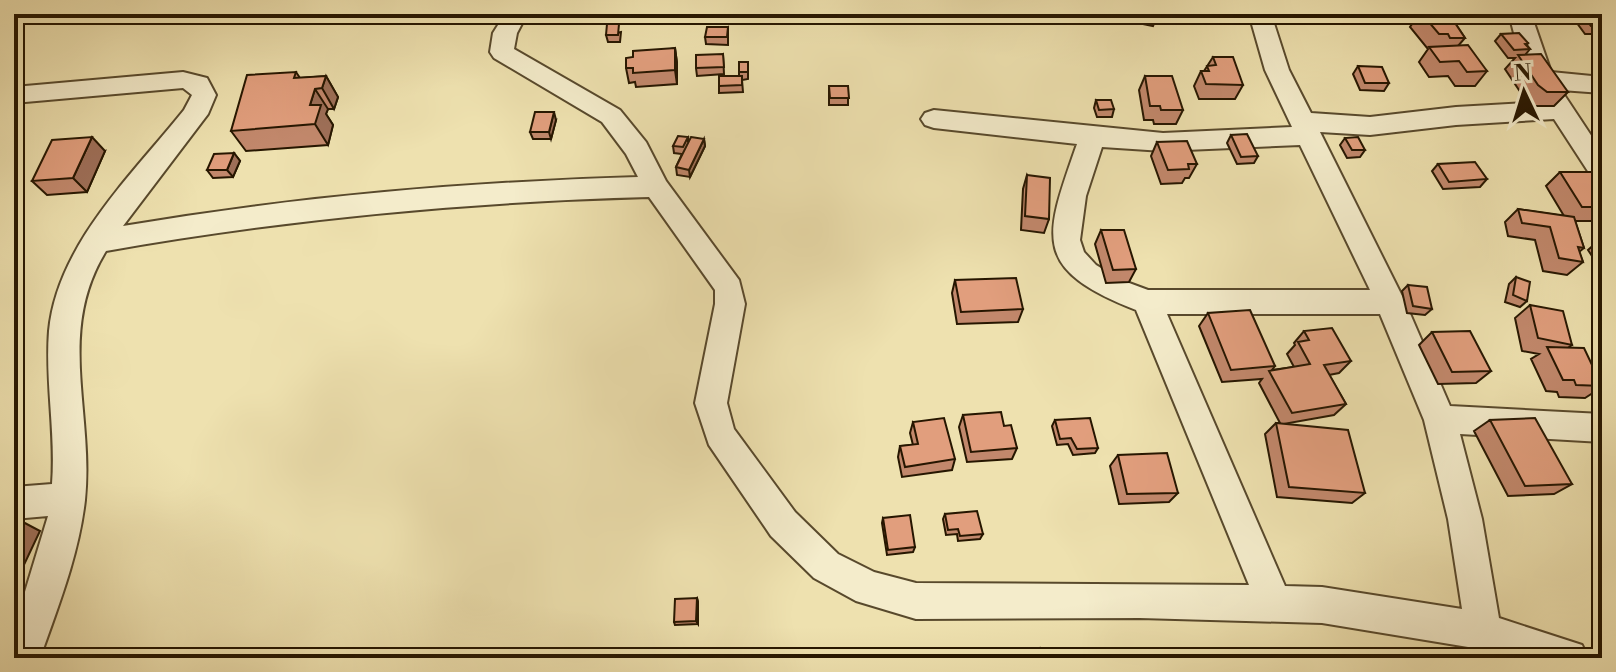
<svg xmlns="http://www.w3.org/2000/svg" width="1616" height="672" viewBox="0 0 1616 672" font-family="'Libre Bodoni',serif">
  <rect width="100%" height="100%" fill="#eee1af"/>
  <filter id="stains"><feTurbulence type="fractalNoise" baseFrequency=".0025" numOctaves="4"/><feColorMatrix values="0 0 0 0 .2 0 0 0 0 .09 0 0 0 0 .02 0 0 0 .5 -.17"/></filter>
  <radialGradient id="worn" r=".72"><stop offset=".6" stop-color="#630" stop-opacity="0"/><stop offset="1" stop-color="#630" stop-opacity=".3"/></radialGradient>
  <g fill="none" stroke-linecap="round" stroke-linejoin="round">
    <defs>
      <path id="street" d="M505,14H527L517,33L514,49L620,110L646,142L666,181L739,280L745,304L727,403L734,429L795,512L838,554L874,572L916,583L1249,585L1136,310C1031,269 1044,238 1077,144L934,128L925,125L921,119L925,113L934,110L1163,133L1292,127L1265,70L1249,14H1271L1289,70L1311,113L1370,117L1456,107L1543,102L1520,56L1509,14H1531L1551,72L1602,77V93L1561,90L1602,152V182L1593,179L1554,119L1456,125L1370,135L1320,132L1405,302L1450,406L1602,414V442L1460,434L1482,519L1499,618L1582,645L1588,658H1469L1468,647L1322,623L1140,618L916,619L856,601L814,578L771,536L709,445L695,403L715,304V290L649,197C466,202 286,219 106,251C56,332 94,412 85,500C79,554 58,607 40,658H14V628L48,516L14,519V487L52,484C56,433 45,382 49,331C57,245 133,174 184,110L192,95L183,88L14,103V87L183,72L207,78L216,95L208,114L123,226C293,197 465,182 638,177L626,154L602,122L494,58L490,52L493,33ZM1300,145L1370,290H1148L1121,280L1096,265L1084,252L1080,240L1086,196L1102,147L1163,151ZM1167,314H1380L1424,420L1448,519L1462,609L1322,587L1285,586Z"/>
    </defs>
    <use href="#street" stroke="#58492c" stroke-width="4"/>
    <use href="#street" fill="#f4eccb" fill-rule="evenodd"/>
  </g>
  <path fill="#c2886c" stroke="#261600" stroke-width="2" d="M1117,14H1158L1153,26L1118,19Z
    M1288,14H1316L1311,21Z
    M1419,14H1449L1465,38L1458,46L1487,71L1475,86H1455L1448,76L1429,77L1419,62L1428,49L1410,27Z
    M1578,14H1602V34H1585L1574,19Z
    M728,27V45L706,44L705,37Z
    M621,32L620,42H608L606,35Z
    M1501,34L1528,43L1527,45L1530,49L1526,54L1568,92L1554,106H1534L1525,99L1505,69L1515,58H1508L1495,41Z
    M675,48L677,63V84L636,87L635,82L629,83L626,68L633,57Z
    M723,54L724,74L697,76L696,68Z
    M1213,57L1243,85L1235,99H1199L1194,86L1201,71H1204Z
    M739,62H748V79L742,80L743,92L719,93V86L739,76Z
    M1358,66L1389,83L1384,91L1360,90L1353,74Z
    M296,72L300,78L326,76L338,97L334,109H328L326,114L333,125L328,145L246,151L231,131Z
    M1145,76L1183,110L1176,124H1154L1153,120H1144L1139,90Z
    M829,86H848V105H829Z
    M1096,100L1114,109L1112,117H1097L1094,108Z
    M556,120L551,139H533L530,132Z
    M1231,135L1258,156L1254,163L1237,164L1227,143Z
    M688,137V141L704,139L705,146L690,177L677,175L676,167L682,154L674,153L673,146Z
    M1345,138L1365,150L1360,157L1347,158L1340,145Z
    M1157,142L1197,164L1189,178H1185L1182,183L1161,184L1151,156Z
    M105,151L87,192L47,195L32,181Z
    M234,153L240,161L233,177L213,178L207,170Z
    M1438,164L1487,179L1480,187L1443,189L1432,171Z
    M1560,172H1602V221H1575L1584,248L1579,252L1583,262L1567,275L1543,271L1535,240L1508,236L1505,222L1518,209L1564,216L1546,186Z
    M1027,175L1049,219L1044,233L1021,230L1023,189Z
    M1101,230L1136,269L1129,282L1106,283L1095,244Z
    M1602,242V271L1588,250L1596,243Z
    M1516,277L1527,301L1520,307L1505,302L1509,284Z
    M955,280L1023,309L1018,322L957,324L952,293Z
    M1408,285L1432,309L1425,315L1407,313L1402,291Z
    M1530,305L1572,345L1568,348L1602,384V387L1585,398L1559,397L1557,392L1546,391L1531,359L1539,354L1522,351L1515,318Z
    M1208,313L1275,366L1272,370L1294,367L1287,354L1295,345L1294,343L1304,331L1351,361L1339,373L1329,375L1346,404L1334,415L1283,424L1365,493L1352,503L1277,497L1265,434L1276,423H1280L1259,383L1262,379L1222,382L1199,326Z
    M1432,332L1491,371L1476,383L1438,384L1419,345Z
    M963,415L1004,426L1017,448L1012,459L967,462L959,427Z
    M1055,420L1098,448L1095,453L1073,455L1068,444L1057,445L1052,426Z
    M1490,420L1572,484L1554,494L1508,496L1474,431Z
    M913,422L955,459L952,470L902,477L898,457L900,446L913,445L910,433Z
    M1118,455L1178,493L1169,502L1119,504L1110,466Z
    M945,514L983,534L980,539L958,541L957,534L946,535L943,519Z
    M883,518L915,547L913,552L887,555L882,523Z
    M697,598L698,602V624L675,625L674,622Z"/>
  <path fill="#9e6f58" stroke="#261600" stroke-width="2" d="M675,48L677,63V84L675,70Z
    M326,76L338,97L334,109L322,88Z
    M315,89L328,109L326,114L333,125L328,145L315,124L310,105Z
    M554,112L556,120L551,139L549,132Z
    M92,137L105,151L87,192L73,178Z
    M704,139L705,146L690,177L689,170Z
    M234,153L240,161L233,177L227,170Z
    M21,521L40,531L22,569L14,566V535Z
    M697,598L698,602V624L696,621Z"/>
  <path fill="#e19e7d" stroke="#261600" stroke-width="2" d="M1422,14H1449L1465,38H1450L1448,34H1439Z
    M1582,14H1602V26H1591Z
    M607,24H619L618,35H606Z
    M707,27H728L727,37H705Z
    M1519,33L1528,43L1525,44L1530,49L1514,50L1501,34Z
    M1468,45L1487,71L1467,72L1459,61L1440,62L1429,47Z
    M675,48V70L633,73V68H626V58L633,57V51Z
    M723,54L724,67L696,68V55Z
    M1541,54L1568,92H1547L1538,85L1518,55Z
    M1213,57H1233L1243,85L1206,84L1201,71H1209L1207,66L1216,65Z
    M739,62H748V72H739Z
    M1358,66L1382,67L1389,83H1365Z
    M296,72L294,78L326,76L322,88L315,89L310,105H321L315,124L231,131L247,75Z
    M719,76H742V85L719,86Z
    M1145,76H1172L1183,110H1161L1160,106H1150Z
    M829,86H848L849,98H830Z
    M1096,100H1111L1114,109L1099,110Z
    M535,112H554L549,132H530Z
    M1247,134L1258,156L1241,157L1231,135Z
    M678,136L688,137L683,147L673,146Z
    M92,137L73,178L32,181L52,140Z
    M691,137L704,139L689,170L676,167Z
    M1358,137L1365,150H1352L1345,138Z
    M1187,141L1197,164H1188L1189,169L1168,170L1157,142Z
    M234,153L227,170H207L214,154Z
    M1475,162L1487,179L1449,182L1438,164Z
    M1560,172H1602V207H1582Z
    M1027,175L1050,178L1049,219L1025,216Z
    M1518,209L1574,217L1584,248L1578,247L1583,262L1559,258L1550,227L1522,223Z
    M1101,230H1124L1136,269L1113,270Z
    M1602,242V251L1596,243Z
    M1516,277L1530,282L1527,301L1513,295Z
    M1016,278L1023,309L961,312L955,280Z
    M1408,285L1427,287L1432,309L1413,306Z
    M1530,305L1563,311L1572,345L1538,338Z
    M1250,310L1275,366L1231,370L1208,313Z
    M1332,328L1351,361L1324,365L1346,404L1292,413L1269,371L1310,364L1298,342L1309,340L1304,331Z
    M1470,331L1491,371L1452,372L1432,332Z
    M1547,347L1584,348L1602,386L1576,385L1574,380H1563Z
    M1001,412L1004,426L1011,425L1017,448L971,452L963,415Z
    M944,418L955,459L905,467L900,446L918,444L913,422Z
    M1090,418L1098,448L1077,449L1071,438L1060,439L1055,420Z
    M1535,418L1572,484L1525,486L1490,420Z
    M1276,423L1348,430L1365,493L1289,487Z
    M1167,453L1178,493L1127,494L1118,455Z
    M977,511L983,534L960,536L958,529L948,530L945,514Z
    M910,515L915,547L888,550L883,518Z
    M14,521H21L14,535Z
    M697,598L696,621L674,622L675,599Z
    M1040,648L1043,658H1016L1015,652Z"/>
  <rect width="1616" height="672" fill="none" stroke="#eee1af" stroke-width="48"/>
  <rect x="16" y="16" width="1584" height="640" fill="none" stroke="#261600" stroke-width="4"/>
  <rect x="24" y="24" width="1568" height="624" fill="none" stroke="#261600" stroke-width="2"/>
  <g transform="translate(1524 92) rotate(356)" stroke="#f4eccb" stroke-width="6" paint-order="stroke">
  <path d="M0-6L14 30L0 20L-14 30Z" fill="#261600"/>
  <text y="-12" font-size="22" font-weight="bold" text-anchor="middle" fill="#261600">N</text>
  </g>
  <rect width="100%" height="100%" filter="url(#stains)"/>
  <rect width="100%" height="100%" fill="url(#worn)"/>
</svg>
